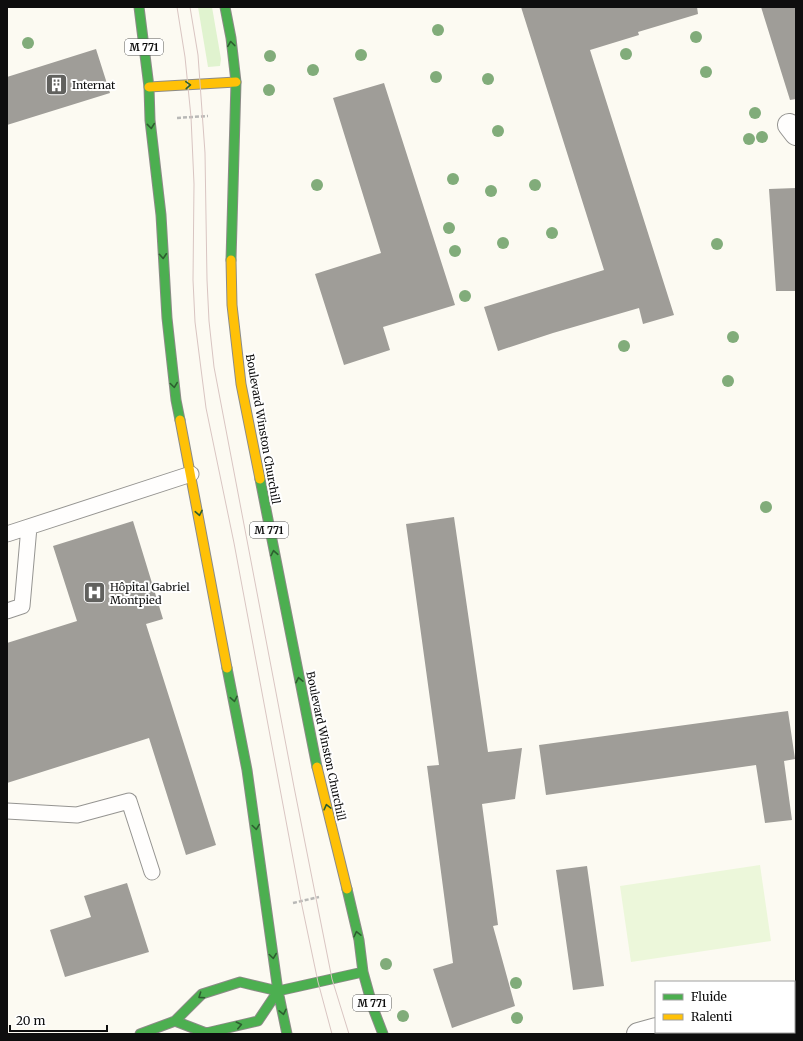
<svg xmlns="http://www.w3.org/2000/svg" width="803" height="1041" viewBox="0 0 803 1041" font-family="Merriweather,serif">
  <rect width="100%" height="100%" fill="#fcfaf2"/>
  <path fill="#e0f3cf" d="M198,7H212L221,59L220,66L208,67Z
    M794,1021L796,1022V1034H741L749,1032H794Z"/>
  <path fill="#ecf7da" d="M760,865L771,941L631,962L620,886Z"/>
  <path fill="#9f9d98" d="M521,7H697L698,14L638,32L639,35L590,50L674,315L643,324L639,308L553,333L498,351L484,307L604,270Z
    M761,7H796V99L790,100Z
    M96,49L110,93L7,125V77Z
    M384,83L455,305L383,327L390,350L344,365L315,274L381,253L333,98Z
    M796,188V291H776L769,189Z
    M454,517L488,752L522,748L515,799L482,804L498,925L493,926L515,1006L452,1028L433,969L453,963L427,766L439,765L406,524Z
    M133,521L163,619L146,624L216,845L186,855L149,738L7,783V643L77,621L53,546Z
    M788,711L795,759L784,761L792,820L765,823L756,765L546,795L539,745Z
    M587,866L604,986L573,990L556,870Z
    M127,883L149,952L65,977L50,930L91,917L84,896Z"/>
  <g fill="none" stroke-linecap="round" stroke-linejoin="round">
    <defs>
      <path id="lane" d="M7,534L191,474
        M7,611L22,606L29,527
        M7,811L77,815L129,801L152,872"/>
      <path id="street" d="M789,125L796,134
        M794,994L796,993
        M638,1034L656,1029"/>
      <path id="fast" d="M139,7L149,87L150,120L161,215L167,318L176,400L180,420
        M225,7L231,38L236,82L231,260
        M260,479L317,767
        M227,668L247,770L278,991L287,1034
        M347,889L359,940L363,972L373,1008L383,1034
        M175,1021L206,1033L258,1021L278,991
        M140,1034L175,1021L202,994L240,982L278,991L363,972"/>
      <path id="slow" d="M149,87L236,82
        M231,260L232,305L241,384L260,479
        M180,420L227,668
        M317,767L347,889"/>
    </defs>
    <use href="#lane" stroke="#959491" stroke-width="17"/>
    <use href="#street" stroke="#959491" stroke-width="24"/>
    <use href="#fast" stroke="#8c8b87" stroke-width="11"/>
    <use href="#slow" stroke="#8c8b87" stroke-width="11"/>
    <path stroke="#b8b8b6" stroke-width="2.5" stroke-dasharray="4 2" stroke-linecap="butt" d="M177,118L208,116
      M293,903L319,897"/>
    <use href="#lane" stroke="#fffefd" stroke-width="15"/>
    <use href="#street" stroke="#fffefd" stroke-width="22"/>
    <use href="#fast" stroke="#4caf50" stroke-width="9"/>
    <use href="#slow" stroke="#ffc107" stroke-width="9"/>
    <path stroke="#d9c5c2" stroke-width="1" d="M177,7L185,57L191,117L194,184L193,280L195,322L206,408L234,543L301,901L318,982L332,1034
      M190,7L198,55L205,153L207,280L209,321L214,367L294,787L332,979L349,1034"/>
  </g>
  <g fill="#81ac7a">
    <circle cx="438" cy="30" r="6"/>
    <circle cx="696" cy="37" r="6"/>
    <circle cx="28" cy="43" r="6"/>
    <circle cx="626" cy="54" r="6"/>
    <circle cx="361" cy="55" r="6"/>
    <circle cx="270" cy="56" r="6"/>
    <circle cx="313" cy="70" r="6"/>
    <circle cx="706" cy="72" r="6"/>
    <circle cx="436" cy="77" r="6"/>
    <circle cx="488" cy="79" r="6"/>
    <circle cx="269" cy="90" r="6"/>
    <circle cx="755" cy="113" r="6"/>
    <circle cx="498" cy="131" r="6"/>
    <circle cx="762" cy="137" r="6"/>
    <circle cx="749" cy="139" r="6"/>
    <circle cx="453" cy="179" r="6"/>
    <circle cx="317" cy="185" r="6"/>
    <circle cx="535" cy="185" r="6"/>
    <circle cx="491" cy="191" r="6"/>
    <circle cx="449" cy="228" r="6"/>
    <circle cx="552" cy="233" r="6"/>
    <circle cx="503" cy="243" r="6"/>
    <circle cx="717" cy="244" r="6"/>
    <circle cx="455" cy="251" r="6"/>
    <circle cx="465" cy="296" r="6"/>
    <circle cx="733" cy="337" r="6"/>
    <circle cx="624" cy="346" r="6"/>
    <circle cx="728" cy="381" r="6"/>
    <circle cx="766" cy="507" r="6"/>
    <circle cx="386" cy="964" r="6"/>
    <circle cx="516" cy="983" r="6"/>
    <circle cx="403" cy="1016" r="6"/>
    <circle cx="517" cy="1018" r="6"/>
  </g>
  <defs><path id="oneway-chevron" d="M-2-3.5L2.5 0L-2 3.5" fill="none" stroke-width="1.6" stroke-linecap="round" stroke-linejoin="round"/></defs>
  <g stroke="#2d5e2f">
    <use href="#oneway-chevron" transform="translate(231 44) rotate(-97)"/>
    <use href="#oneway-chevron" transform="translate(188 85) rotate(-4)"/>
    <use href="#oneway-chevron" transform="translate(151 126) rotate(84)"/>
    <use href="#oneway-chevron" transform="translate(163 256) rotate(86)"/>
    <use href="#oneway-chevron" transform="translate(174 385) rotate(82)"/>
    <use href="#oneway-chevron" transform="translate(199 513) rotate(79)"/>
    <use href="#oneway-chevron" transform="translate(274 553) rotate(-101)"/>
    <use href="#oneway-chevron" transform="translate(299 680) rotate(-102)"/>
    <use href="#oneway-chevron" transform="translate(234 699) rotate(79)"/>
    <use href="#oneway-chevron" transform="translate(327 807) rotate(-104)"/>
    <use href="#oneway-chevron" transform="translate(256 827) rotate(82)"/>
    <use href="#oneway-chevron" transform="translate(357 934) rotate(-103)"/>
    <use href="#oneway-chevron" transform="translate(273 956) rotate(82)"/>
    <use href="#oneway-chevron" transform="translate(201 996) rotate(146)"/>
    <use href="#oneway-chevron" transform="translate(283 1012) rotate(78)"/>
    <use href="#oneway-chevron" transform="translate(239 1025) rotate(-13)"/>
  </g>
  <defs>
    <symbol id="building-square" viewBox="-11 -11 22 22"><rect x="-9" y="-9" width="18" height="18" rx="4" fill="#61615e" stroke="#fff"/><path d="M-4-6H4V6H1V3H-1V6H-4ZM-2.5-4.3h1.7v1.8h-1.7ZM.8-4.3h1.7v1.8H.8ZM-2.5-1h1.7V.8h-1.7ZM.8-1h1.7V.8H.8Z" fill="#fff"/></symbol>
    <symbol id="hospital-square" viewBox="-11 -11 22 22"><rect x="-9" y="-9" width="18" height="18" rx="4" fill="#61615e" stroke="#fff"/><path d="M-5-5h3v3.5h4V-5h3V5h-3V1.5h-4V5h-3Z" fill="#fff"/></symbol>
  </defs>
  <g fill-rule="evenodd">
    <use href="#building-square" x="44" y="72" width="25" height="25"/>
    <use href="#hospital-square" x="82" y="580" width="25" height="25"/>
  </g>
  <g text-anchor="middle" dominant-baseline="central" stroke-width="4" stroke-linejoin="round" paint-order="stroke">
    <g fill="#fff" stroke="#565656" stroke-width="1">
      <rect x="125" y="39" width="38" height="16" rx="3"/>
      <rect x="250" y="522" width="38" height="16" rx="3"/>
      <rect x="353" y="995" width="38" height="16" rx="3"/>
    </g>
    <g font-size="10" font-weight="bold" fill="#0e0e0e">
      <text x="144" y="47">M 771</text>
      <text x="269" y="530">M 771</text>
      <text x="372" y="1003">M 771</text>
    </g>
    <g font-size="11" fill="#0e0e0e" stroke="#fff" text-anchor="start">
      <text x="72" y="85">Internat</text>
      <text x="110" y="587">Hôpital Gabriel<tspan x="110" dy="13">Montpied</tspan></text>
    </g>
    <g font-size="11" fill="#0e0e0e" stroke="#fff">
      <text transform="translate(263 429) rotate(80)">Boulevard Winston Churchill</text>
      <text transform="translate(326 746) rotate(78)">Boulevard Winston Churchill</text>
    </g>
  </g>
  <rect width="803" height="1041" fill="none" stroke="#0e0e0e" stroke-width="16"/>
  <rect x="655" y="981" width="140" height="52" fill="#ffffff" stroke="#9f9f9f"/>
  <rect x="663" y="994" width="20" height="6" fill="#4caf50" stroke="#9f9f9f"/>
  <text x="691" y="1001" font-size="12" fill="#0e0e0e">Fluide</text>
  <rect x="663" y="1014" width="20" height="6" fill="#ffc107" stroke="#9f9f9f"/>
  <text x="691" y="1021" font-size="12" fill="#0e0e0e">Ralenti</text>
  <path d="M10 1025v6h97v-6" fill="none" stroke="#0e0e0e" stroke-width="2"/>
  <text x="16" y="1025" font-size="12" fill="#0e0e0e" stroke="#ffffff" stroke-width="3" paint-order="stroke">20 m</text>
</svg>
